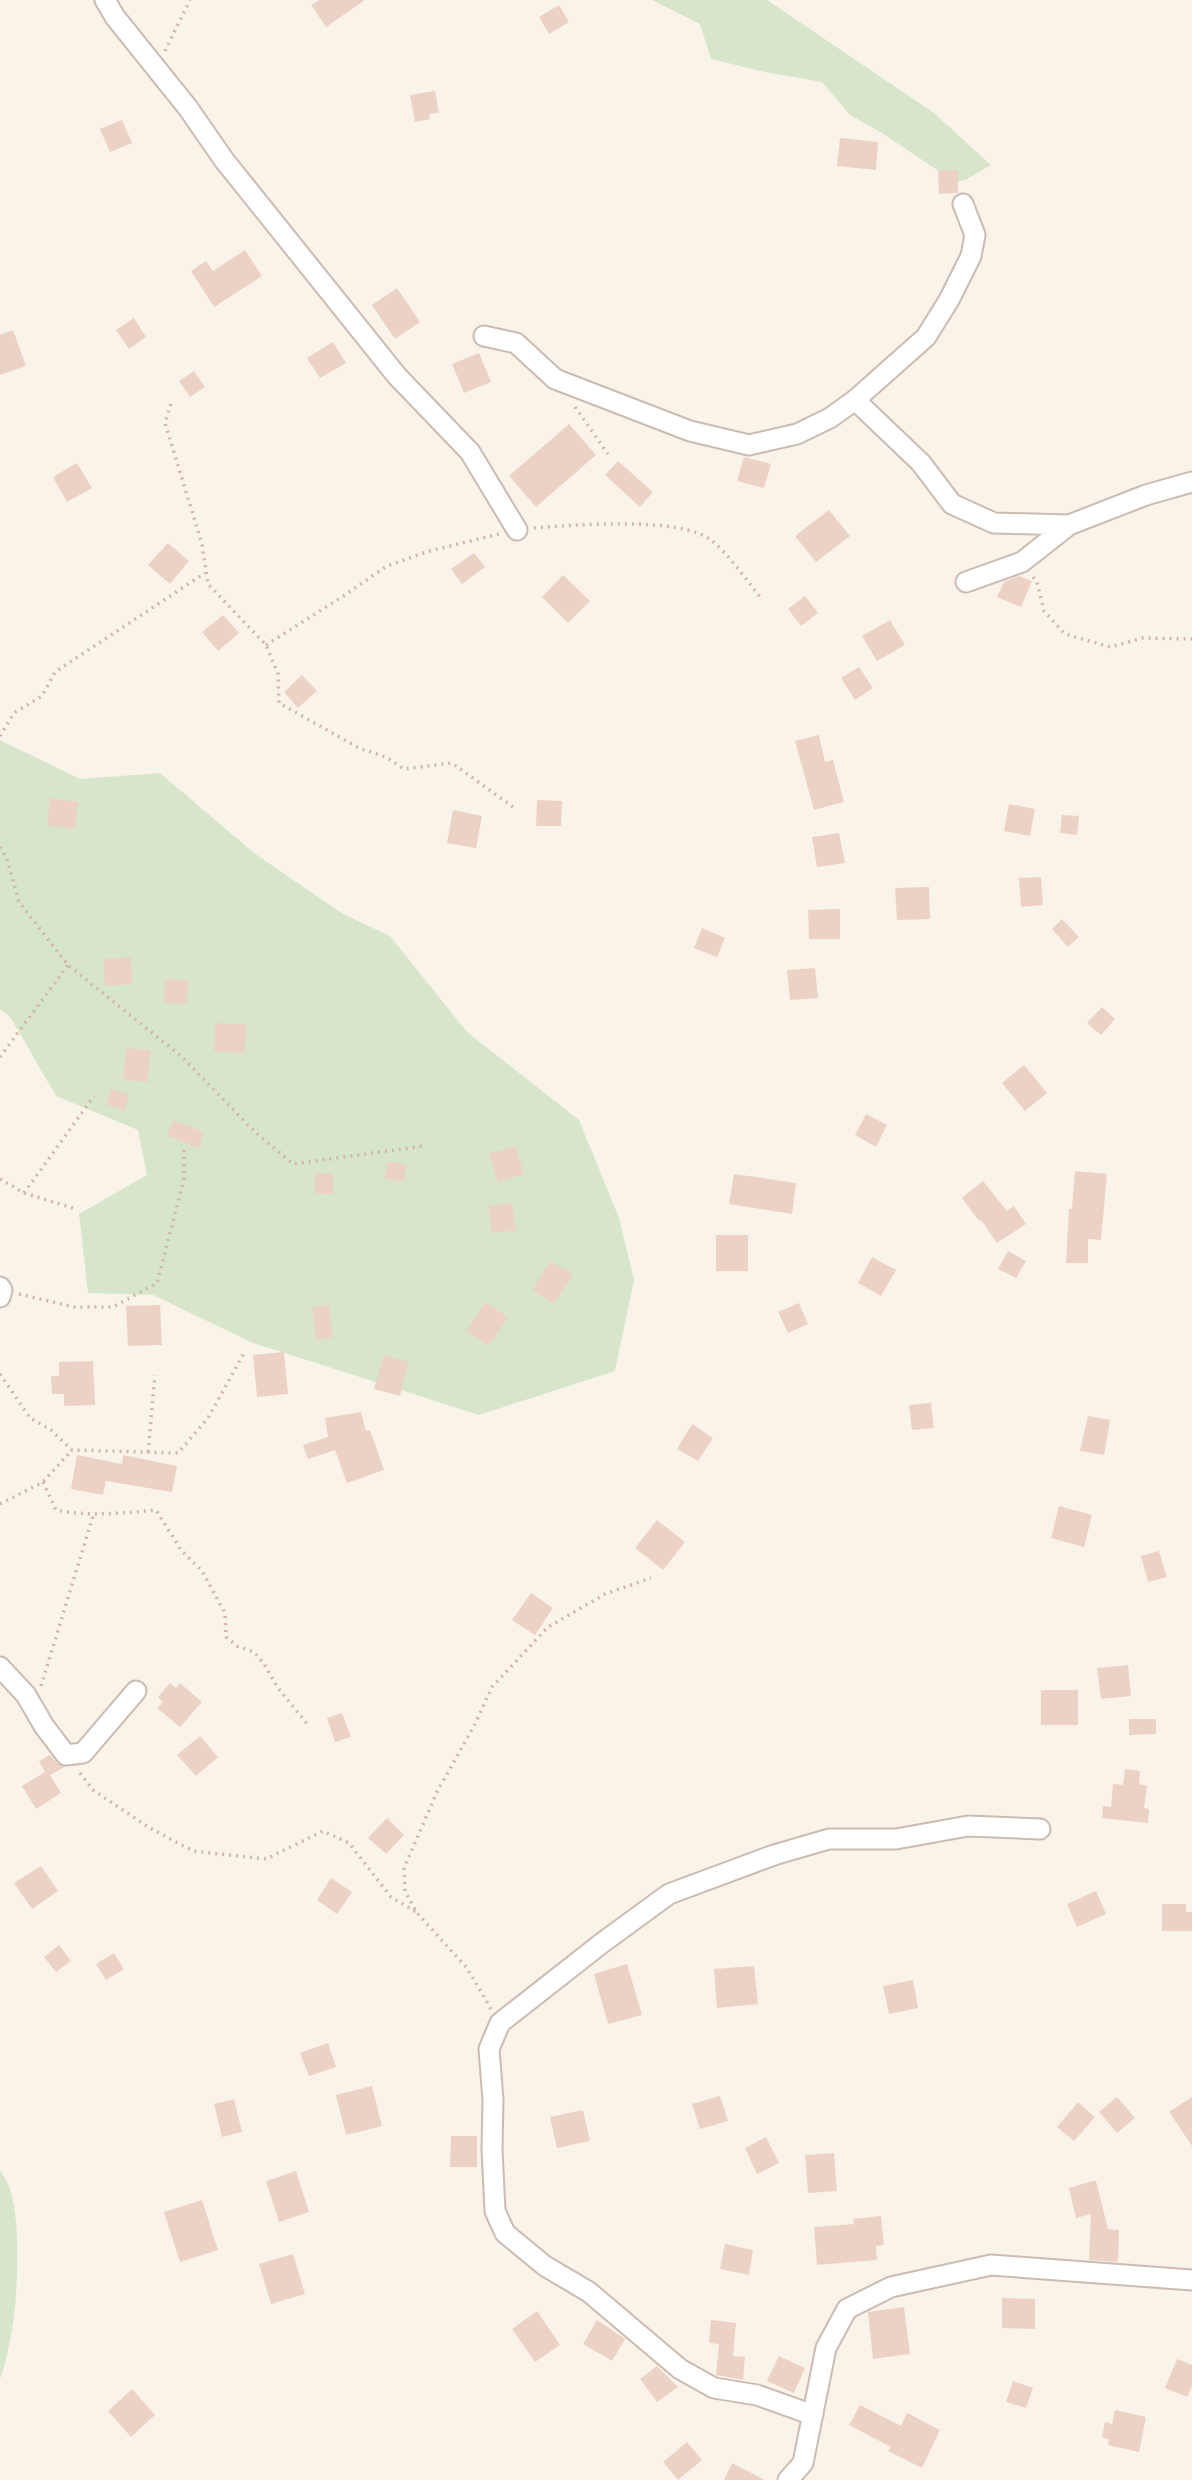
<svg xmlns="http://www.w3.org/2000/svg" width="1192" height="2480" viewBox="0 0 1192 2480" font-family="Manrope,sans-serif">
  <rect width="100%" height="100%" fill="#faf3ea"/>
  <path fill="#d7e6ca" d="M652,0H767L934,113L991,165L965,180L955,182L882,133L850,115L822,82L765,72L711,59L700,24Z
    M0,740L80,779L160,773L254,853L343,914L390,936L467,1032L579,1120L619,1218L634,1280L615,1371L479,1415L253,1343L153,1295L88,1293L79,1214L147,1175L138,1130L56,1096L11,1018L0,1009Z
    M0,2170C3,2176 8,2182 10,2189C24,2234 17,2335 0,2379Z"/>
  <path fill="#ecd2c5" d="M319,0H365L326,27L311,5Z
    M559,5L569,22L549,34L539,17Z
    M435,91L439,113L429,114L430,119L415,122L410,95Z
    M122,120L132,143L110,152L100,129Z
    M840,138L878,142L876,170L837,166Z
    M958,170V193L939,194L938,171Z
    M245,250L262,276L214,307L191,271L206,261L213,271Z
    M397,288L420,322L395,339L372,305Z
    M134,318L146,337L129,349L116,330Z
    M13,330L26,366L0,375V335Z
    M333,342L346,363L320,378L307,358Z
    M479,353L491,382L464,393L452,364Z
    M194,371L205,387L190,397L179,381Z
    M569,424L596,455L536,507L509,476Z
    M744,457L771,464L764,488L737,481Z
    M618,461L653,492L640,507L605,475Z
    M77,463L92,488L67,502L53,477Z
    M829,510L850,536L816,562L795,536Z
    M168,543L189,561L170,584L148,565Z
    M474,553L485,567L462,584L451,569Z
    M563,575L590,601L568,623L542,597Z
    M1019,576L1032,581L1021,607L997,597L1004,582Z
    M805,596L818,613L801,626L788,609Z
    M223,615L239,633L218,651L202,632Z
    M890,620L905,645L877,661L862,636Z
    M859,667L873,688L855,700L841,678Z
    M302,675L317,691L298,708L284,692Z
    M819,735L825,762L833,760L844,802L814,810L795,741Z
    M50,798L78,802L75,829L47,826Z
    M537,800L562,801L561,826H536Z
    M1009,804L1035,809L1030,836L1004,831Z
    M453,810L482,816L476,848L447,843Z
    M1062,815L1079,816L1077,835L1060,833Z
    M839,833L845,863L817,867L812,837Z
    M1041,877L1043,905L1021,907L1019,878Z
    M929,887L930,919L897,920L895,888Z
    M840,909V939H809L808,910Z
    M1062,919L1079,937L1068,947L1052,929Z
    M702,928L725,938L717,957L694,948Z
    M131,957L132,984L105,986L103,959Z
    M815,968L818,998L790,1000L787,970Z
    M165,979L188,980L187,1004L164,1003Z
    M1102,1007L1115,1019L1101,1035L1087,1023Z
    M215,1023L246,1024L245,1053L214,1052Z
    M126,1048L150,1050L148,1082L123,1080Z
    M1024,1065L1047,1093L1025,1111L1002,1083Z
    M110,1089L129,1094L125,1110L106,1105Z
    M866,1114L887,1125L876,1147L855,1135Z
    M173,1120L204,1132L199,1148L167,1136Z
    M515,1146L524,1174L498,1182L489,1154Z
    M388,1161L407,1165L403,1182L384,1178Z
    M1075,1171L1107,1174L1101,1240L1088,1239V1263H1066L1069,1209H1072Z
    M315,1173H333V1194H315Z
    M734,1174L796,1183L792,1214L729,1204Z
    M983,1181L1007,1211L1014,1206L1026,1224L997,1243L981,1220L979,1221L962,1198Z
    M512,1203L516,1230L492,1233L488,1206Z
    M716,1235H748V1271H716Z
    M1008,1251L1026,1261L1016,1278L998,1269Z
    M872,1257L896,1270L881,1296L858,1283Z
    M551,1261L573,1275L554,1304L532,1290Z
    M485,1302L508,1317L489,1346L466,1331Z
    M799,1303L808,1324L788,1333L778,1312Z
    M160,1305L162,1345L128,1346L126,1306Z
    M329,1305L333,1337L316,1340L312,1307Z
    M284,1352L288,1394L257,1397L253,1355Z
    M384,1355L409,1362L400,1396L374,1389Z
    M93,1361L95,1405L64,1406V1394H52L51,1376H59V1362Z
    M931,1403L934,1428L912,1430L909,1405Z
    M361,1412L366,1431L370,1430L384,1470L347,1483L335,1450L308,1459L303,1445L328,1437L325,1418Z
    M1088,1416L1110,1420L1104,1455L1080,1451Z
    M692,1424L713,1438L698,1461L677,1449Z
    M77,1455L122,1464L123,1455L177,1466L172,1492L106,1481L103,1495L71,1489Z
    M1059,1506L1092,1515L1084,1547L1051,1538Z
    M657,1520L685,1542L663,1570L635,1548Z
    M1159,1551L1167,1577L1148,1582L1141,1556Z
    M531,1593L553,1608L535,1635L512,1620Z
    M1128,1665L1131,1696L1101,1699L1097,1668Z
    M170,1683L176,1688L180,1683L202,1702L180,1727L157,1708L163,1702L158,1697Z
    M1041,1690H1078V1725H1041Z
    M342,1713L351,1737L335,1742L327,1718Z
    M1129,1719H1156V1734L1129,1735Z
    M200,1736L218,1757L196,1776L177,1755Z
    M50,1755L57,1763L65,1767L50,1775L61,1793L36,1809L22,1786L45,1772L39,1761Z
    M1125,1769L1140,1771L1139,1784L1147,1786L1144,1808L1149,1809L1148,1823L1102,1818L1103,1806L1111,1807L1113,1784L1123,1785Z
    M387,1818L404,1835L386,1854L368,1838Z
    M41,1866L58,1891L32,1909L14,1883Z
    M331,1878L352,1892L337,1914L317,1900Z
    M1096,1891L1106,1914L1077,1927L1067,1904Z
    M1162,1904H1186V1912H1192V1931H1162Z
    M59,1945L71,1961L56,1972L44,1957Z
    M114,1953L124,1969L106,1980L96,1964Z
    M627,1964L642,2015L608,2024L594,1974Z
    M754,1966L758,2004L717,2008L714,1969Z
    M913,1980L918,2008L889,2014L883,1986Z
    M328,2043L336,2067L309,2076L300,2053Z
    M372,2086L382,2126L346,2135L336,2095Z
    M720,2096L728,2121L700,2129L692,2104Z
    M1117,2097L1135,2118L1117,2133L1099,2112Z
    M1192,2097V2146L1169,2112Z
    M234,2099L242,2132L222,2137L214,2104Z
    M1078,2102L1095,2117L1074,2141L1057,2127Z
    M583,2110L590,2141L557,2148L550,2117Z
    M451,2136H477V2167H450Z
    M766,2137L779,2163L757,2174L745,2148Z
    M834,2153L837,2191L808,2193L805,2155Z
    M296,2171L309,2212L279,2222L266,2181Z
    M1092,2181H1096L1108,2229L1119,2230L1118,2262L1089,2260L1091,2214L1076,2218L1069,2188Z
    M202,2200L218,2250L180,2262L164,2212Z
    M881,2216L884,2245L876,2246L877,2260L817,2265L814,2227L854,2224L853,2219Z
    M725,2244L753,2250L749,2275L720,2269Z
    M293,2254L305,2294L271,2304L259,2264Z
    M1002,2298L1035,2299V2329L1002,2328Z
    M904,2307L910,2354L873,2359L868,2312Z
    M537,2311L560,2345L535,2362L512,2329Z
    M597,2320L625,2339L612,2361L583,2344Z
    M711,2320L736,2323L733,2356L745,2357L743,2380L716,2375L719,2344L709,2343Z
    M779,2356L805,2368L794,2393L767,2381Z
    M1177,2359L1192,2365V2386L1187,2397L1165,2388Z
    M657,2366L678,2387L657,2402L640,2379Z
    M1013,2381L1033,2388L1026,2408L1006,2402Z
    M132,2389L155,2415L131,2437L108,2411Z
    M860,2405L901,2426L907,2413L940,2430L922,2468L888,2451L891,2447L849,2425Z
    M1115,2410L1146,2417L1139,2452L1108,2445L1109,2439L1102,2438L1105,2422L1112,2424Z
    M687,2442L702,2460L678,2480L663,2462Z
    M732,2463L765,2480H724Z"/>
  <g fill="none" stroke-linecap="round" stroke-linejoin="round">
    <defs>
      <path id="street" d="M105,0L115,17L188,108L224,160L397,376L470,452L517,530
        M484,336L516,343L555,379L690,431L749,445L797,434L830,418L855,400L926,337L949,300L971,256L975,235L963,204
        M855,400L921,463L952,504L994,523L1069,525L1146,495L1192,482
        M966,582L1022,562L1069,525
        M0,1287L2,1290L0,1297
        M0,1667L26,1695L44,1726L66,1755L83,1753L136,1691
        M813,2415L757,2395L714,2388L680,2369L589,2292L545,2266L505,2233L495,2211L492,2149L493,2100L489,2049L500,2023L602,1943L669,1894L774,1855L829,1839H896L968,1826L1040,1829
        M788,2480L803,2463L826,2348L847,2309L891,2287L991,2265L1192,2280"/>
    </defs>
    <use href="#street" stroke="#cbbbb1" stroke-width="23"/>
    <path stroke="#d1b6a8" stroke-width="3.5" stroke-dasharray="2 5" stroke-linecap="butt" d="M165,51L190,0
      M171,404L165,423L202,544L208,584L266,645L278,674L279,703L359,748L386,757L404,769L452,763L513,807
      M575,407L608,454
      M534,528C573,525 680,516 711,540C726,551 748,582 761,598
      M1033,577L1037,582L1044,611L1065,634L1110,647L1143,638L1192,639
      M266,645L342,597L387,566L426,552L499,534
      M0,736L14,713L42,696L55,672L205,573
      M0,847L7,859L19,902L68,965L182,1057L254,1131L293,1164L424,1146
      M0,1057L68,965
      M0,1179L24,1193L76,1209
      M24,1193L94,1096
      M19,1294L74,1307H113L157,1283L184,1179V1148
      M0,1374L30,1418L51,1430L72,1450L178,1453L208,1418L244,1353
      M148,1452L155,1375
      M43,1482L56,1510C90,1517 122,1513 156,1510L181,1550L202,1571L225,1613L226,1637L237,1646L254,1652L264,1664L278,1688L308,1725
      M0,1504L43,1482L72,1450
      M41,1686L93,1516
      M80,1773L93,1790L148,1827L193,1851L266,1859L323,1831L349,1843L391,1897L416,1912
      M491,2009L467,1968L417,1913L405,1891L404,1868L437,1792L475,1724L492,1687L548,1627L605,1594L651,1578"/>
    <use href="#street" stroke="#fff" stroke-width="19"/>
  </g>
</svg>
